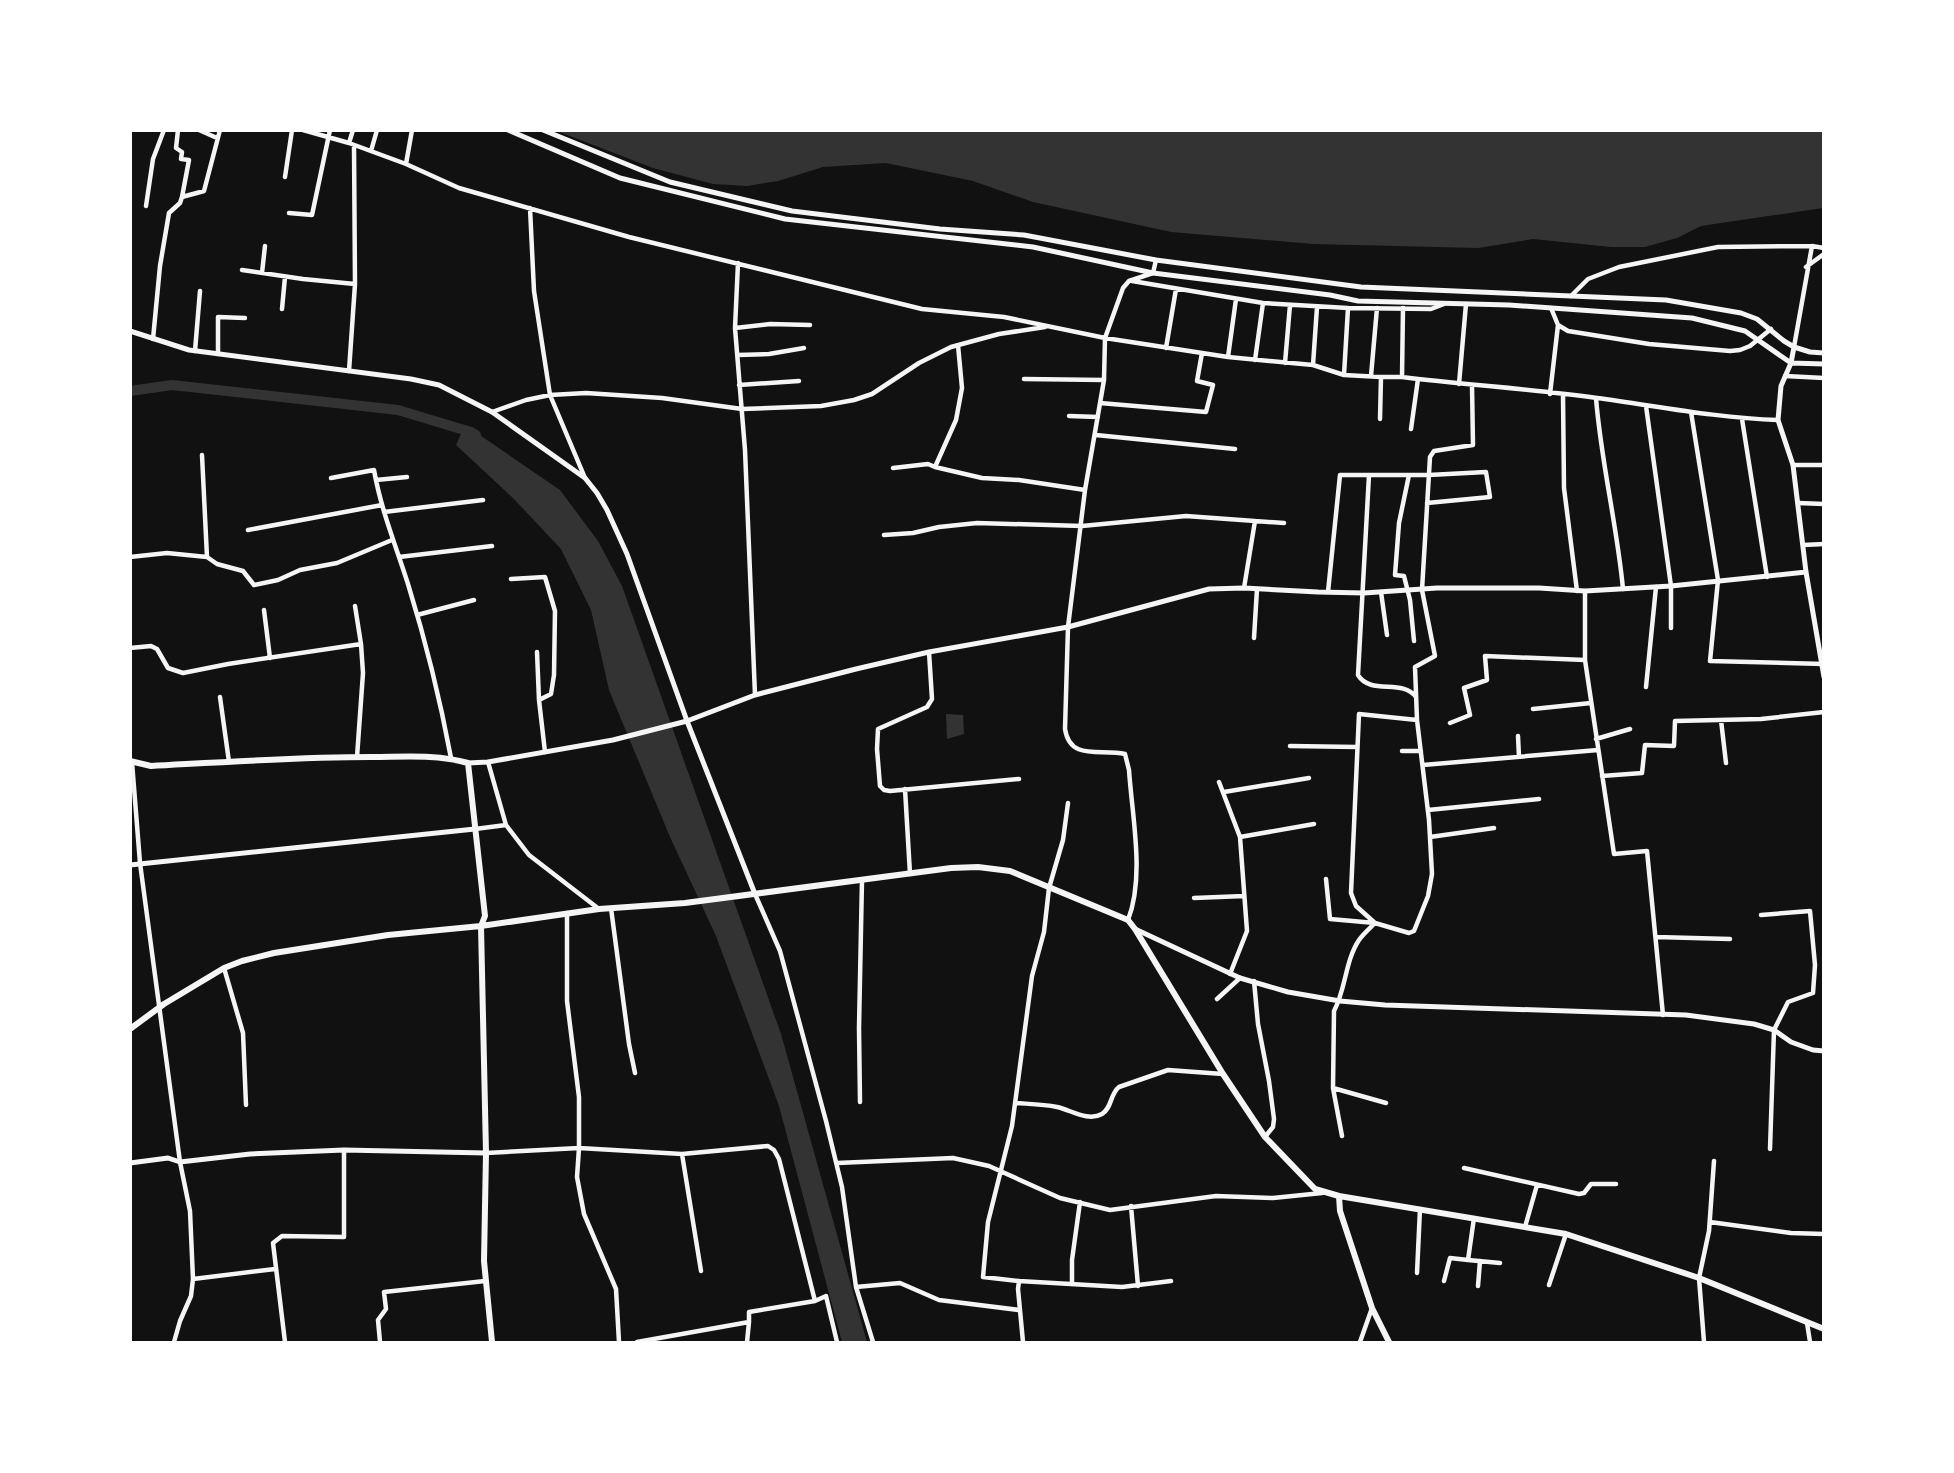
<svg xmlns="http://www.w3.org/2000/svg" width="1954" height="1473" viewBox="0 0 1954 1473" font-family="'PT Sans Narrow',sans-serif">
  <rect width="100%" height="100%" fill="#111"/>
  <path fill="#333" d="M557,131H1823V208L1701,226L1677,238L1645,247H1611L1533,239L1478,248L1313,244L1171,232L1033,202L973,181L886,163L823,167L778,181L747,186L713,184L653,168Z
    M465,425L560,490L598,541L622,586L781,1034L867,1342H842L779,1106L716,936L670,837L609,690L591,610L561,549L512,497L456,445Z
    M946,714L963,715L964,734L947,739Z"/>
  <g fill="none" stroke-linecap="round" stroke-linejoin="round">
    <path stroke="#333" stroke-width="10" d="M130,391L172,385L398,410L471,432L476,435"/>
    <path stroke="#f5f5f5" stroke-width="4.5" d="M178,130L176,148L182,152L181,159L189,160L182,197
      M199,130L217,138
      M303,130L349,143L406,164L459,188L629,237L922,309L1004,317L1105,338L1228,357L1313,365L1344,375L1381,377H1402C1467,385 1532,389 1597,398C1657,406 1717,418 1778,420
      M349,143L353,130
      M371,151L377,130
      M406,164L412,130
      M285,177L292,130
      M146,206L153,159L164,130
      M530,208L534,291L550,395L585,478
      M289,213L312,215L330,130
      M738,263L735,328L745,450L755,695
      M1806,267L1824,254
      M242,270L303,279L355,284
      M262,273L265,246
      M1132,281L1263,303L1348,308L1431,309L1444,304
      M1571,296L1588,279L1619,267L1718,247L1812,246
      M1551,308L1558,325L1568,331L1649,344L1730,351L1740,350L1750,346L1771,329
      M282,309L285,277
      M735,328L770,324L810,325
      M153,339L160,266L169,213L180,203L182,197L204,191L220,130
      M1794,347L1812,246L1824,248
      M1166,348L1176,289
      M195,351L200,291
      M218,354V317L245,318
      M738,355L769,354L804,348
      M1228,357L1236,299
      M1255,360L1263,303
      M1285,363L1290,305
      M1313,365L1317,307
      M349,371L355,284L354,145
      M1344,375L1348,308
      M1371,376L1377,308
      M1785,376L1824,378
      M1402,377L1403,308
      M1024,379L1104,380
      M1459,384L1466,304
      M739,385L799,381
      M1550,394L1558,325
      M1563,395L1564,488L1577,591
      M1596,398C1601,462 1617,525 1623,589
      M1100,403L1206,412L1213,385L1197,381L1202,353
      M1646,406L1671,586V628
      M492,412L526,400L550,395L586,393L662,398L742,409L821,406L854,400L872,394L919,363L951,347L999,334L1045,327
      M1691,412L1718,580L1710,661L1824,664
      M1069,416L1098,417
      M1380,419L1381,377
      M1742,419L1767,577
      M1411,429L1418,379
      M1096,435L1235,449
      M202,455L207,557
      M1793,465H1824
      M935,467L982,478L1019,480L1085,490
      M893,468L928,464L935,467L956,420L962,388L958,345
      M1369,475L1358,675C1371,696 1402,678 1416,697
      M1409,475L1399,523L1395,575L1404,576L1410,600L1414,641
      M331,478L374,470C381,510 396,546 408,584C426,642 440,699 451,758
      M376,480L407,477
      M1798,503L1824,504
      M384,512L483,500
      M248,530L382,505
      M884,535L913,533L939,527L977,523L1082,526L1186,516L1284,523
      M1803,545L1824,544
      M130,557L167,553L207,557L217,564L243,571L254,585L278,580L300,570L337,563L392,540
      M399,557L492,546
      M511,579L545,577L555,611L554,675L551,694L539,700L545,752
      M1244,588L1255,521
      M1585,591V660L1614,854L1647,851L1663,1015
      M1328,592L1340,475H1429L1486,472L1490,497L1427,503
      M1381,592L1387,635
      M355,606L361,644
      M264,610L270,658
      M417,615L474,600
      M1254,638L1257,589
      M130,648L151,646L157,649L168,668L183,673L228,664L361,644L363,673L357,757
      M537,652L539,700
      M929,652L932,699L927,707L878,729L877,749L880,786L884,790L890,791L1019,779
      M1646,687L1656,587
      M220,697L229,762
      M1533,709L1591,703
      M1721,720L1726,763
      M1450,723L1470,715L1464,688L1487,680L1485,656L1585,660
      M1518,736L1519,757
      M1596,739L1630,729
      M1290,746L1357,747
      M1402,751H1421
      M132,762L140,863L180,1162L190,1211L193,1279L191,1296L180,1321L174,1342
      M488,762L506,825L529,855L599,909
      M1423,765L1598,750
      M1602,776L1642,773L1645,745L1674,746L1675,721L1761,719L1824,712
      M1219,782L1240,837L1247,931L1230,974
      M905,789L910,874
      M1224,792L1309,778
      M1428,810L1539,799
      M475,829L506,825
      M1240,837L1314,824
      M1430,837L1494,828
      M1326,879L1330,919L1375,923
      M755,894L780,951L826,1121L842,1187L856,1287L873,1342
      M1194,898L1244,896
      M611,908L629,1044L635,1073
      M567,913V1001L579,1097V1148L577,1177L584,1214L616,1289L619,1342
      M1761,915L1810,911L1815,965L1813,993L1788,1002L1774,1030L1770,1149
      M1128,920C1145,876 1132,816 1129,770L1125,754C1102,748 1070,762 1065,729L1068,627L1085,490L1104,380L1105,338L1123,288L1129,281L1153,273L1156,260
      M1375,923L1356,906L1351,893L1359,714L1417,720
      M1656,937L1730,939
      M224,968L243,1033L246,1105
      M1254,981L1258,1024L1269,1081L1274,1119L1273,1127L1265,1137
      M1217,999L1240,978
      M1333,1088L1334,1011C1346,989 1345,961 1359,940C1363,934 1370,928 1375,923L1409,933L1414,931L1428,896L1432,874L1429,820L1417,720L1415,667L1435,656L1422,590L1430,457L1434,451L1473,445L1472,385
      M860,1102L859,1028L862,880
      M1015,1103C1029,1104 1043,1104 1057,1107C1071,1110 1088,1122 1102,1114C1112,1108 1110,1094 1119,1087L1168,1070L1223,1074
      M1342,1136L1333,1088L1386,1103
      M486,1153L579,1148L682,1154L768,1146L774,1150L779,1159L815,1301L826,1296L837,1342
      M682,1154L701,1271
      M837,1163L953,1158L989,1166L1060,1198L1110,1210L1216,1196L1273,1198L1322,1193
      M1464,1168L1579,1194L1584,1193L1591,1184H1616
      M1131,1206L1138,1286
      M1710,1222L1791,1233L1824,1234
      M1525,1227L1537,1185
      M1468,1260L1500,1263
      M1417,1273L1420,1209
      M193,1279L275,1269
      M1019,1281L1122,1287L1171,1281
      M1444,1281L1450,1258L1468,1260L1474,1218
      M1072,1284V1260L1080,1202
      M1549,1285L1566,1234
      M1478,1286L1480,1261
      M856,1287L900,1283L939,1300L1019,1310
      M1807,1323L1810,1342
      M285,1342L273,1243L282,1236L344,1237V1150
      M380,1342L378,1320L386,1309L384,1292L485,1281
      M637,1342L749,1322V1312L815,1301
      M747,1342L749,1322
      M1023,1342L1018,1289L1019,1281L983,1277L988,1222L1012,1126L1032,976L1044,932L1049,888L1063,840L1068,803
      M1360,1342L1372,1308
      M1704,1342L1699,1278L1709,1231L1714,1161"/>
    <path stroke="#f5f5f5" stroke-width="5" d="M508,130L620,178L785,219L1033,247L1153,273L1330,295L1358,301L1509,305L1692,318L1745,331L1791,363L1824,364
      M543,130L670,182L792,211L940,229L1024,235L1156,260L1361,287L1666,300L1741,313L1757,319L1784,341L1794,347L1810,352L1824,353
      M130,331L189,350L411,379L439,385L492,412L585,478L597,493L607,510L627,554L687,721L755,894
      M1794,347L1791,363L1781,386L1778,420L1793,465L1806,572L1824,677
      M468,763L488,762L613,740L687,721L755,695L856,669L929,652L1068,627L1209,589L1244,588L1318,592L1364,593L1437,588H1539L1585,591L1671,586L1806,572
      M130,865L475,829
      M1135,929L1240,978L1288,992L1340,1001L1385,1005L1686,1015L1754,1024L1774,1030L1791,1042L1813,1050L1824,1051
      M130,1163L168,1158L180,1162L250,1154L344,1150L486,1153"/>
    <path stroke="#f5f5f5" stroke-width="6" d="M130,761L151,766C224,762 298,757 372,757C403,757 437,754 468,763L485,916L481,926L486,1153L484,1261L492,1342
      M130,1029L164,1004L224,968L242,961L274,953L388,935L481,926L599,909L685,903L951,868L978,867L1010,871L1128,920L1135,929L1223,1074L1265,1137L1315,1189L1339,1196L1566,1234L1699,1278L1824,1329
      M1339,1196L1340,1211L1372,1308L1389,1342"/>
  </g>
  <rect width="1954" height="1473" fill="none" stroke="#ffffff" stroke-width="264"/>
</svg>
